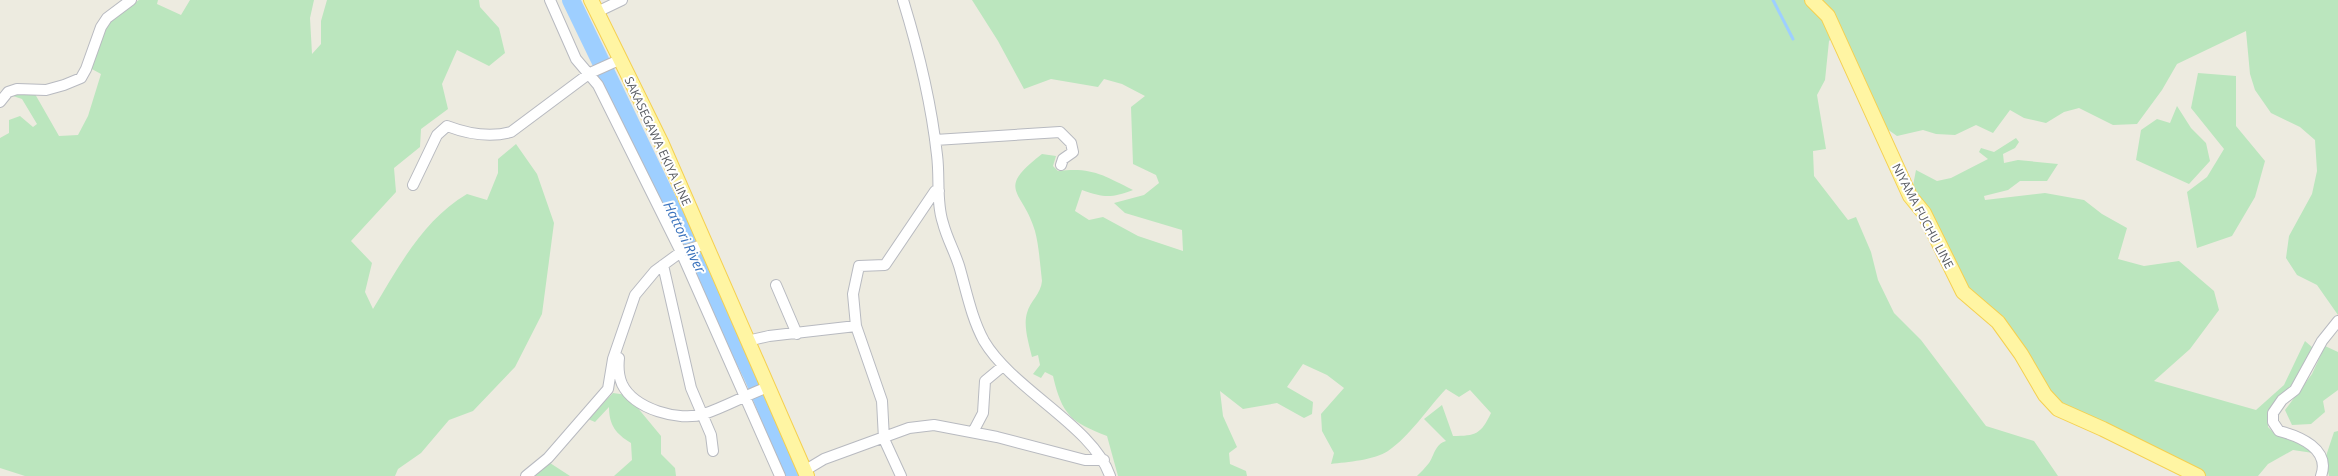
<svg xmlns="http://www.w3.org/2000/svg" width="2338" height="476" viewBox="0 0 2338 476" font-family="'Open Sans',sans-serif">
  <rect width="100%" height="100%" fill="#edebe0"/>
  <path fill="#bbe6be" d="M139,0H158L157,4L181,15L190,0H314L310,18L312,54L321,44V21L327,0H479L480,7L499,28L505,53L489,66L457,50L442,84L448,109L421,129L420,147L394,168L396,192L351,241L372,263L365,292L373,309C399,266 423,220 467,194L487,200L498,173V159L516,144L537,174L554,223L542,314L515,367L473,411L449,420L421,453L398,469L395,476H25L0,468V138L9,133V120L20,116L33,127L37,124L22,99L13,96L19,92L35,94L59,136L78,135L88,116L101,74L90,68L108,19Z
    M972,0H1805L1820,16L1832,38L1829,41L1825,80L1817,95L1826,149L1813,151L1814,176L1848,220L1856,217L1871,252L1878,280L1894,313L1921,340L1986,426L2034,441L2058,476H1417C1421,472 1425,468 1429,463C1434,456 1435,444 1446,441L1424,419L1442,405L1453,436C1476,436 1481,434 1491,413L1470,390L1459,397L1446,389C1427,409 1410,436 1388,451C1375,460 1347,462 1331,464L1334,453L1322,431L1321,414L1344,388L1327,375L1303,364L1287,387L1313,402L1312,414L1304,418L1277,403L1243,409L1220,391L1223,416L1237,447L1229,453L1230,464L1246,471L1247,476H1118L1107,436C1071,422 1062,415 1053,376L1045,372L1041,378L1033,374L1040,365L1038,355L1032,357C1029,344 1023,326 1027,313C1030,301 1041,294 1042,281C1040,264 1039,246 1035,231C1023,189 994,191 1042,154L1056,156L1053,166L1058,171C1092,167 1103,175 1133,190C1111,198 1105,198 1082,190L1075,211L1089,220L1103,217L1138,236L1183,251L1182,230L1125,213L1114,203L1144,195L1159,183L1156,175L1133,164L1131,107L1145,96L1122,84L1104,79L1098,87L1051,79L1024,89L998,41Z
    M1817,0H2338V315L2317,285L2297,275L2286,258L2289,236L2312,194L2317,171L2315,140L2300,127L2271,113L2255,90L2250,74L2246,31L2177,64L2162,90L2137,124L2113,125L2079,108L2064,112L2046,123L2024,118L2010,110L1993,133L1976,125L1955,135L1936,134L1923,130L1897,136L1880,124Z
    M2198,73L2236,76V126L2265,161L2255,197L2232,236L2197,248L2187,192L2207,177L2224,149L2191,108Z
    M2177,106L2191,128L2206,143L2210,161L2189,184L2136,160L2141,130L2157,119L2170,123Z
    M2016,138L2019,142L2015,148L2003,154L2004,163L2018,160L2058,164L2047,181H2020L2008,190L1984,196L1985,200L2045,193L2084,200L2102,214L2127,228L2118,259L2144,266L2179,261L2214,291L2219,310L2190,349L2154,381L2256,410L2284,385L2305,341L2313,348C2307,359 2302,372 2295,383C2282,401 2268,402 2268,427L2276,435L2297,442L2313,453L2293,450L2268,464L2258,476H2206L2068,410L2055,397L1961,279L1912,191L1916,170L1937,181L1951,178L1988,159L1979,152L1981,148L1994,152Z
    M2325,346L2338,352V390L2323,401L2325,412L2311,424L2292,425L2285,410L2312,374Z
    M613,393L627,395L661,436V454L675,468L676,476H614L632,460L631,443C616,434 609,425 609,407L595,422L588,419Z
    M2338,431V476H2329L2325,459L2334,432Z
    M550,463L570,476H533Z"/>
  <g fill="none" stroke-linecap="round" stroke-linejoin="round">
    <path stroke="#9ecfff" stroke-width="3" d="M1773,0L1793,39"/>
    <path stroke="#9ecfff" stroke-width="18" d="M571,0L754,379L794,476"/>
    <defs>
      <path id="minor" d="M550,0L576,59L598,85L681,252L780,476
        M903,0C919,52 931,101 937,155C940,178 936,202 943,223C947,239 956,254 960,269C967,294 972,319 984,341C1013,390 1093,426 1110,476
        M597,12L622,0
        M0,102L8,92L17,89L46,90L64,85L81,78L86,69L101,27L107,18L131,0
        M935,140L1060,132L1071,143L1073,152L1063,159L1061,165
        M413,185L437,135L447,126C468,134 489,138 511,132L590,73L619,60
        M663,265L691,388L711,435L713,451
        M776,285L797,334
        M747,341L769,336L856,326
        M619,358C618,367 618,375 622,384C634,409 679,422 704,414C725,407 746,395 768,387
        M973,432L983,413L985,381L1003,366
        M804,471L824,459L909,428L934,425L997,437L1085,460H1104
        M526,476L548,458L608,389L613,359L635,295L655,271L681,252L705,244
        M901,476L884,439L882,401L856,326L853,294L859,266L885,265L935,191H939
        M2321,476C2331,449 2299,436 2279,431L2273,422V413L2282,400L2295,390L2322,341L2338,321"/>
      <path id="major" d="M591,0L661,142L807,476
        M1812,0L1828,16L1910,196L1924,213L1963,292L1998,322L2021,354L2045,395L2058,409L2103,429L2198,476"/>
    </defs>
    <use href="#minor" stroke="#b8bac0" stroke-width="12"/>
    <use href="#major" stroke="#f5d050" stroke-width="16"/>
    <use href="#minor" stroke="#fff" stroke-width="10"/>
    <use href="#major" stroke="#fff5a3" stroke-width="14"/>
  </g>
  <g text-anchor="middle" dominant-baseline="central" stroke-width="4" stroke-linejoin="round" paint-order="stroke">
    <g font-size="12" fill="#595c62" stroke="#fff">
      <text transform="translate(658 141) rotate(65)">SAKASEGAWA EKIYA LINE</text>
      <text transform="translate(1923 216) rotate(62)">NIYAMA FUCHU LINE</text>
    </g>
    <g font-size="14" font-style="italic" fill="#3b73bd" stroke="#fff">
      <text transform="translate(685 237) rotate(64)">Hattori River</text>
    </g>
  </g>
</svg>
